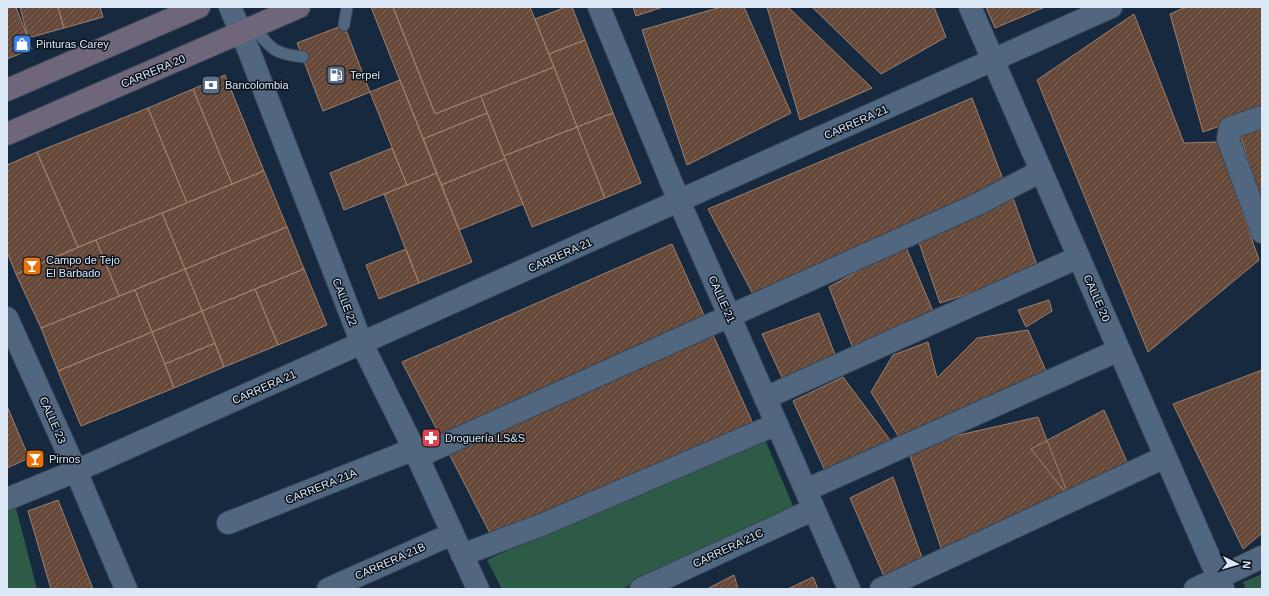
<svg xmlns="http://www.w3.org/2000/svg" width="1269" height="596" viewBox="0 0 1269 596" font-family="Helvetica,sans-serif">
  <defs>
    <pattern id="building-hatch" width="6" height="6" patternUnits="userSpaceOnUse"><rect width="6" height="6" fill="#654837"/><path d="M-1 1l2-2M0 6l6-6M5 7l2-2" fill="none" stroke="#7b6255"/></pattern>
  </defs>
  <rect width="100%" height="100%" fill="#16293f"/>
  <path fill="#2e5b45" d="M763,435L794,508L622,589H502L487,560Z
    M15,504L37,589H7V508Z
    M1262,574V589H1246L1243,582Z"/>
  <path fill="url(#building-hatch)" stroke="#a0816e" d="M7,7H16L32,49L7,59Z
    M20,7H58L64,28L28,38Z
    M58,7H100L103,17L64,28Z
    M371,7H393L435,114L481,96L487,113L423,139Z
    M393,7H530L554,67L435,114Z
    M566,7H572L585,40L549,54L535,19Z
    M633,7H663L636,16Z
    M721,7H744L791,113L687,165L642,30Z
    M767,7H788L872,88L800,120Z
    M812,7H934L946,37L881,74Z
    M986,7H1045L995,28Z
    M1186,7H1262V111L1203,132L1170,14Z
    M1134,14L1184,143L1218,142L1259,260L1148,352L1037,80Z
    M344,25L370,92L323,111L297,43Z
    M585,40L613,113L577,127L549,54Z
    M554,67L577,127L504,156L481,96Z
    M225,75L264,171L232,184L193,89Z
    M400,80L437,173L407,185L370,92Z
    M193,89L232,184L187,203L148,108Z
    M972,98L1004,182L755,298L708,209Z
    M148,108L187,203L78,247L37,152Z
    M487,113L505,159L441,185L423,139Z
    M613,113L641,183L605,198L577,127Z
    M577,127L605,198L532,227L504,156Z
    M1262,127V203L1240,135Z
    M392,148L407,185L344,210L330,173Z
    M37,152L78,247L16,274L7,252V165Z
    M505,159L523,204L459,230L441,185Z
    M264,171L287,227L185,269L162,213Z
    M437,173L472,262L419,283L384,194Z
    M1013,198L1039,271L940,303L917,237Z
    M162,213L185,269L119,296L96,240Z
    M287,227L304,269L202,311L185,269Z
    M96,240L119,296L41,328L16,274Z
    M672,244L754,426L493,539L402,362Z
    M905,245L935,316L854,351L829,287Z
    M406,249L419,283L379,299L366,265Z
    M185,269L202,311L152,332L135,290Z
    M304,269L327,325L278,345L255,289Z
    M255,289L278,345L224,367L202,311Z
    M135,290L152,332L58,371L41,328Z
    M1049,300L1052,311L1026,327L1018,310Z
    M202,311L215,343L165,364L152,332Z
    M819,313L839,365L786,386L762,334Z
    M1028,330L1049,378L902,442L871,392L893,355L928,342L937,378L977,338Z
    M152,332L174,388L81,426L58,371Z
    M215,343L224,367L174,388L165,364Z
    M1262,370V533L1243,549L1173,404Z
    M843,377L896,448L828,477L793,401Z
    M7,406L29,458L7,468Z
    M1104,410L1131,471L1069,497L1031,449Z
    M1038,417L1069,497L943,554L907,447Z
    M893,477L925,566L886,581L850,498Z
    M58,500L93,589H51L28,511Z
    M734,575L738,589H707Z
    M813,577L818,589H788Z"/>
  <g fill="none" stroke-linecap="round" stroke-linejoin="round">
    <defs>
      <path id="lane" d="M344,25L347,7
        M254,27C271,49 274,54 303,57"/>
      <path id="street" d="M230,7L249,51L362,344L414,449L478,589
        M599,7L679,201L849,589
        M970,7L1223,589
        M1262,117L1230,128L1228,139L1262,232
        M7,318L76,471L126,589
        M765,398L1079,257
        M417,457L978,204L1041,171
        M806,490L1119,350
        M7,499L76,471L1111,7
        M228,523L414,449
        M462,555L544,524L777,424
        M328,589L452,534
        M641,589L814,509
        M881,589L1165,457
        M1195,589L1262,557"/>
      <path id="secondary" d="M7,90L199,7
        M7,134L299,7"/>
    </defs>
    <use href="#lane" stroke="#374557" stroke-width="13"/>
    <use href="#street" stroke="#374557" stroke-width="24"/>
    <use href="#secondary" stroke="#374557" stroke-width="24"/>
    <use href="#lane" stroke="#51667f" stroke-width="11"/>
    <use href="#street" stroke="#51667f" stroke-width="22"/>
    <use href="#secondary" stroke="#6f6679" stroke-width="22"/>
  </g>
  <defs>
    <symbol id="shop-square" viewBox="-11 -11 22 22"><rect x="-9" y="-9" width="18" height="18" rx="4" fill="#3f7fe0" stroke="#09111b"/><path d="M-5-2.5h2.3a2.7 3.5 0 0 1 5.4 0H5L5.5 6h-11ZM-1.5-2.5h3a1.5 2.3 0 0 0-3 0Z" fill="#fff"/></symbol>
    <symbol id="fuel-square" viewBox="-11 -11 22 22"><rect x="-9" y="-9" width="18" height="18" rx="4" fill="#5c6f8a" stroke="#09111b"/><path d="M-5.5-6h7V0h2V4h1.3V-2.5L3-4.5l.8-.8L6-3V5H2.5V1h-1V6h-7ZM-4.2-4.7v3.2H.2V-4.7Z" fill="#fff"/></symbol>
    <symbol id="bank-square" viewBox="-11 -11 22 22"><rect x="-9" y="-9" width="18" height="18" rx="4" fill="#5c6f8a" stroke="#09111b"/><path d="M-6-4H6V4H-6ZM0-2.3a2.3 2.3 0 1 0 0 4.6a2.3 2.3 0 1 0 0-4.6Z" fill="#fff"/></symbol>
    <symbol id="bar-square" viewBox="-11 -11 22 22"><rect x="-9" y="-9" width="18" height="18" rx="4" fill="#e8710a" stroke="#09111b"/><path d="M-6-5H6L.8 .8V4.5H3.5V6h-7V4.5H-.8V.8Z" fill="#fff"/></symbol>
    <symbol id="pharmacy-square" viewBox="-11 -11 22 22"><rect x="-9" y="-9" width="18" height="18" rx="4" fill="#e0444e" stroke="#09111b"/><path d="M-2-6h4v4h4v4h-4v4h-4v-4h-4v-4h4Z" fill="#fff"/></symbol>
  </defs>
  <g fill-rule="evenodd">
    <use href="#shop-square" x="11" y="33" width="22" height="22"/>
    <use href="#fuel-square" x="325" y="64" width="22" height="22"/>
    <use href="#bank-square" x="200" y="74" width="22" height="22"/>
    <use href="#bar-square" x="21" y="255" width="22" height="22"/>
    <use href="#pharmacy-square" x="420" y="427" width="22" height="22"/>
    <use href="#bar-square" x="24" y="448" width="22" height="22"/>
  </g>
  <g text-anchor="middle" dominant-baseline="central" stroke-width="3" stroke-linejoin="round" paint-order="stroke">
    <g font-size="11" fill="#dde8f7" stroke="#09111b" text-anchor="start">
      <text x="36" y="44">Pinturas Carey</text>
      <text x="350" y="75">Terpel</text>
      <text x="225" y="85">Bancolombia</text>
      <text x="46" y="260">Campo de Tejo<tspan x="46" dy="13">El Barbado</tspan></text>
      <text x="445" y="438">Droguería LS&amp;S</text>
      <text x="49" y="459">Pirnos</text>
    </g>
    <g font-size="11" fill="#dde8f7" stroke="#09111b">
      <text transform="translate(153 71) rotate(-23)">CARRERA 20</text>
      <text transform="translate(856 122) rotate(-24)">CARRERA 21</text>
      <text transform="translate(560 255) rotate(-24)">CARRERA 21</text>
      <text transform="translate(1097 298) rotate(66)">CALLE 20</text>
      <text transform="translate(722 299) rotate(66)">CALLE 21</text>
      <text transform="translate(345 302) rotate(69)">CALLE 22</text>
      <text transform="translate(264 387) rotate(-24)">CARRERA 21</text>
      <text transform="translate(53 420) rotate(66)">CALLE 23</text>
      <text transform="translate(321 486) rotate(-22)">CARRERA 21A</text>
      <text transform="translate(728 548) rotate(-25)">CARRERA 21C</text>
      <text transform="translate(390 561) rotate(-24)">CARRERA 21B</text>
    </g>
  </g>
  <rect width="1269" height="596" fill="none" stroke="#dde8f7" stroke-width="16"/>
  <g transform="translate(1237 564) rotate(95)" stroke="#09111b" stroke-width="3" paint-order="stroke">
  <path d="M0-3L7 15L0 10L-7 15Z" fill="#dde8f7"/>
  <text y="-6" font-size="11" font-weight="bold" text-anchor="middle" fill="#dde8f7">N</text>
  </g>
</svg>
